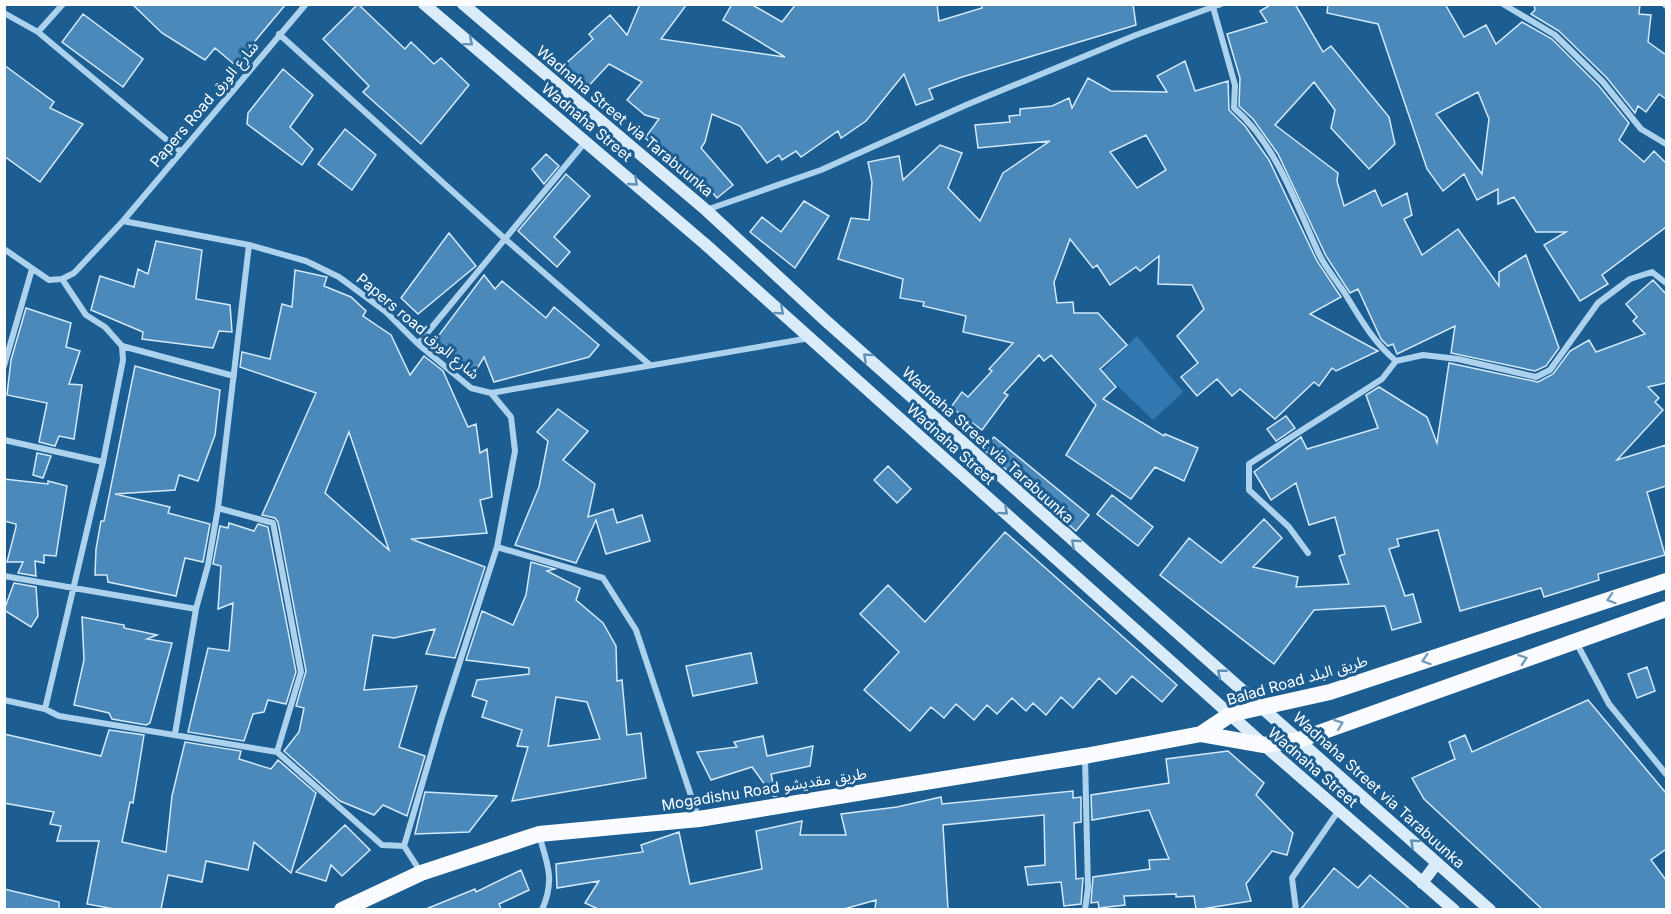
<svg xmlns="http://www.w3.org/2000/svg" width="1671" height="914" viewBox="0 0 1671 914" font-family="Inter,'Noto Sans Arabic',sans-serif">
  <rect width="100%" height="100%" fill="#1d5e92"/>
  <path fill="#3078af" d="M1137,336L1183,392L1153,420L1102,371Z"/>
  <path fill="#4a89ba" stroke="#d3e9fa" stroke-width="1.5" fill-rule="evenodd" d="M132,4H286L235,65L215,48L205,60L162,33Z
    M358,4L405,49L411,42L434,64L441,58L469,85L421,144L363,92L369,86L323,39Z
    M640,4H687L661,39L785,57L723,20L732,4H751L782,22L796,4H937L939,21L982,8V4H1133L1136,25L962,77L929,89L933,99L916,105L904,74L866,121L841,138L838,131L801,157L796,151L782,160L779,155L767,163L740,126L712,114L705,142L701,148L733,185L717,198L698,176L645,138L659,119L645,115L627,100L642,82L609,64L584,91L562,67L593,39L589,34L610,15L627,35Z
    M1272,4H1295L1323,52L1331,46L1389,117L1395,144L1369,169L1331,128L1335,110L1314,82L1275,125L1338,173L1337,181L1344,206L1375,190L1382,206L1407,193L1412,215L1404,219L1422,255L1458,229L1499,286V272L1526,255L1559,348L1546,366L1535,371L1451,353L1455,326L1397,354L1393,344L1388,346L1381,339L1358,289L1350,293L1326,256L1278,154L1253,119L1239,106L1240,78L1227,34L1267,22L1260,11Z
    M1328,4H1445L1464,37L1486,25L1496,44L1522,22L1552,39L1599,86L1629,123L1619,140L1644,162L1654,151L1666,163V227L1602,275L1608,284L1580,301L1544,245L1566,232H1536L1514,197L1498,204V189L1477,200L1464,174L1443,191L1427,169L1378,24L1327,13ZM1478,92L1489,119L1482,174L1436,114Z
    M1534,4H1640L1639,14L1651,15L1648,42L1666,55V99L1659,94L1646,112L1638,106L1635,113L1607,78L1559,31L1531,14L1535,10Z
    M83,14L143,59L123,87L62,42Z
    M1185,61L1195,91L1228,81L1229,110L1245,126L1269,160L1317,261L1341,297L1310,314L1378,351L1336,371L1332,368L1319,386L1314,382L1275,419L1240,389L1232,396L1217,379L1197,396L1181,377L1198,363L1177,336L1204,309L1192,285L1158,284L1159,256L1140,271L1136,267L1110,285L1097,265L1093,268L1070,239L1054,282L1057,303L1073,302L1074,313H1098L1127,345L1100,369L1116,387L1103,399L1164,436L1165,434L1198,448L1184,481L1155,467L1131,499L1066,455L1096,405L1051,355L1044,361L1039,355L1004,393L1008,395L982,430L951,407L962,392L968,397L992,371L989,369L1013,343L963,332L966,316L923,306L924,302L900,298L903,279L838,259L851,218L869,220L872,182L868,162L899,156L903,180L940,145L962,153L948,188L980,221L1003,173L1050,141L978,148L975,125L1010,122L1009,116L1020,115V109L1052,106L1069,98L1072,108L1088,78L1111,91L1167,92L1157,76ZM1146,135L1166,170L1137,188L1110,152Z
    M4,65L54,102L50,108L83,124L40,182L4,156Z
    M283,69L313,95L290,127L313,149L302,165L247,124L248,113Z
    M345,129L376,155L352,190L318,164Z
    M546,154L559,166L544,184L532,169Z
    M566,174L590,196L554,237L570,252L557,267L518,231Z
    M804,201L829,216L795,268L750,232L762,217L781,232Z
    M449,233L476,266L418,314L401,298Z
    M156,241L202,250L196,299L230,305L232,332L219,331L213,348L142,339L143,332L91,310L100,276L134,287L138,269L148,274Z
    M295,270L327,277L324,286L351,297L366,311L363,316L391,335L410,375L424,356L443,371L468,427L476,424L480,453L487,449L492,497L480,500L487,533L411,539L485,567L455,658L426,654L435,629L394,638L373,635L364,690L417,686L399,747L425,756L407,816L383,805L374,815L340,801L284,751L299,732L304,708L296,706L306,671L278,522L275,518L262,515L316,393L240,367L242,352L270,359L282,304L292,307ZM349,432L381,527L389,550L325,493Z
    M484,275L495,289L502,281L546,318L554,307L599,345L589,357L494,382L484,357L472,377L430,347Z
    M1653,280L1666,294V383L1648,387L1659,398L1655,402L1663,410L1617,460L1666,445V486L1647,492L1665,555L1598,574L1599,580L1544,597L1541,588L1460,611L1438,530L1397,539L1399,546L1389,549L1405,596L1413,594L1421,622L1392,630L1385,606L1314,610L1274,664L1160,575L1189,538L1221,563L1264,519L1282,538L1253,567L1298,577L1296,587L1349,584L1339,556L1345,554L1335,517L1309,525L1296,483L1271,500L1254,472L1301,437L1307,449L1378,428L1366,395L1379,387L1427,417L1437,443L1449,363L1538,382L1553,374L1570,351L1589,340L1596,352L1645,334L1633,321L1637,317L1626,304Z
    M26,308L71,323L66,347L80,351L69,384L82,385L74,439L59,436L55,446L39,442L47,403L7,395L11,360Z
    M135,366L220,390L215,435L198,481L179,475L175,490L115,494L170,507L168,513L210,524L203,562L185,558L176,596L108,582L107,575H95L96,549L101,521H104Z
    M558,409L588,431L563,460L595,484L588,517L613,509L617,523L642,515L650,541L606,554L596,520L576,563L515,545L539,487L548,441L537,432Z
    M1286,416L1295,428L1276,441L1267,429Z
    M994,437L1089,515L1076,531L983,449Z
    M37,453L51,456L43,478L33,475Z
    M888,466L911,489L897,503L874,480Z
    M4,479L48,484V481L67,486L56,556L44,555V563L35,561L36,576L18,573L23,562H7L16,527V524L4,521Z
    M1112,495L1153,527L1138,546L1097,514Z
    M229,523L254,531L258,524L268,527L296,672L286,704L268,700L264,712L253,714L244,741L188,732L208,648L229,651L233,603L218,609L221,566L213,564L220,526L228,528Z
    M1005,532L1177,685L1162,702L1132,676L1116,694L1099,678L1073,708L1061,697L1046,715L1033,703L1026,711L1012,698L997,714L987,705L974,720L956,704L944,718L931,707L910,731L864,690L899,652L860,614L888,585L925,622Z
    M531,562L555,569L547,571L580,588L576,600L603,623L616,646L617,681L622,680L627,735L641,733L646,778L512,801L528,747L517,746L522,730L482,717L487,701L472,696L477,680L529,674V668L466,660L482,611L513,625L526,595ZM556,697L587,702L600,739L548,746Z
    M14,583L36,587L38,616L31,627L4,610Z
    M82,617L124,625V628L157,635L147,639L172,643L150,723L146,725L112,719L109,713L74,705L84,660Z
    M751,653L757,683L693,696L686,666Z
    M1647,667L1655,691L1637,698L1628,674Z
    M1588,700L1666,793V849L1651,860L1666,880V909H1542L1424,799L1412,778L1455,759L1449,742L1465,735L1472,752Z
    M109,730L144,735L133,803L130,802L122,842L166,852L172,796L185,742L241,751L239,759L271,769L278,760L316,793L291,873L254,842L248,870L206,861L202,882L168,875L161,909H114L87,904L99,841H57L61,826L50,824L54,812L4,803V734L101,756Z
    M763,736L767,756L813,746L810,766L771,774L776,796H773L752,767L711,780L697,752L737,747L734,742Z
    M1228,751L1264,783L1256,795L1293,833L1287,855L1272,851L1246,884L1251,901L1202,909H1196L1194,896L1176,897V894L1124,896L1125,905L1099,908L1098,902L1091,903L1093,877L1150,869L1149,860L1169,859L1149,810L1092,820L1091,795L1169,783L1166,759Z
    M1073,791V798L1081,797V822L1074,823L1076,879L1083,878L1081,904L1064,906L1061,882L1028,885L1025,867L1045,865L1044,815L943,825L948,909H875L876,900L844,909H598L585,903L599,881L557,888L556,864L643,852L641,845L679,832L690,884L762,869L756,831L802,821L800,835H846L841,814L897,807L941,797L942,804Z
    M425,792L497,796L469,832L415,834Z
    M345,825L370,850L342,876L331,865L326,881L296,872Z
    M1334,868L1358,888L1370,875L1410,909H1301Z
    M521,870L529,890L499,904L501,909H426L475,889L476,892Z
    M4,889L59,902V909H4Z"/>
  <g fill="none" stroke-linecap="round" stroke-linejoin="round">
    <path stroke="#add2ee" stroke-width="6" d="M1503,4L1555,35L1603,82L1641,129L1666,144
      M1664,4L1666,6
      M1213,7L1235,85L1234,108C1276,144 1296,204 1319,254C1325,267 1336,280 1344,292C1360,318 1373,342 1396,361L1423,355L1458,359L1536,377L1550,370L1598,303L1630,279L1652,272L1666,283
      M4,13L38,32L180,151
      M38,32L63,4
      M279,34L504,238L650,365
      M706,210L821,170L966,105L1136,35L1221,4
      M123,221L249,245L306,261L339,277L385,311L418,344L471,388L491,393L511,417L515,451L497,547L441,720L404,846
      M4,249L49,280L62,279L74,273L123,221L306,4
      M418,344L586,141
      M122,346L234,376
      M4,366L32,269
      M491,393L810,338
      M4,440L103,462
      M218,508L273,523L301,672L277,752
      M497,547L603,578L636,630L698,817
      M1308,553L1289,527L1249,490V464L1382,379L1396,361
      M4,576L196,609
      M1576,642L1609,704L1666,774
      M4,700L45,709L59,716L277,752L382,845L404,846L420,871
      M45,709L103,462L123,360L122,346L105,327L86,315L62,279
      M175,734L196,609L208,565L218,508L249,245
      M1085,757L1088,888L1085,910
      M539,835C548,865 555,880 542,910
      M1296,910L1292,878L1339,810"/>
    <path stroke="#daecfa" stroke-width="12" d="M424,4L705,244L1264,745L1454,910
      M463,4L706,210L826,321L1490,910
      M1422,883L1437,863"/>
    <path stroke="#fafcff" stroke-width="16" d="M1201,734L1231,714L1330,692L1666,581
      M342,910L421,873L539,834L699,819L1085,756L1201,734L1264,745L1299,740L1666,609"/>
  </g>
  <defs><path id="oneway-chevron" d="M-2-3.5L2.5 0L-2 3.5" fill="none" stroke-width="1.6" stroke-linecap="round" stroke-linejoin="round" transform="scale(1.5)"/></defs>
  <g stroke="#5f90b6">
    <use href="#oneway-chevron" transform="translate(469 42) rotate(40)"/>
    <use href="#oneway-chevron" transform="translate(634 182) rotate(41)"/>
    <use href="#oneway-chevron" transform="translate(780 311) rotate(42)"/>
    <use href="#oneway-chevron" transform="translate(867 357) rotate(-138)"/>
    <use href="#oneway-chevron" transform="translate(1004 511) rotate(42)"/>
    <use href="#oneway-chevron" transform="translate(1075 543) rotate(-138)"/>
    <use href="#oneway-chevron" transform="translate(1221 673) rotate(-141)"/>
    <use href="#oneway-chevron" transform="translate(1414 843) rotate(-138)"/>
  </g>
  <g stroke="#759dbe">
    <use href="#oneway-chevron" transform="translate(1611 599) rotate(162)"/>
    <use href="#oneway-chevron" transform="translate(1523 659) rotate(-19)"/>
    <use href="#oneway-chevron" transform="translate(1426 660) rotate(162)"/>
    <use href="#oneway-chevron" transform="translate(1339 724) rotate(-21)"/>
  </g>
  <g text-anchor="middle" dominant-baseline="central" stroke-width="6" stroke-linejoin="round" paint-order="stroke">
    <g font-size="15" fill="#fff" stroke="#1d5e92">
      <text transform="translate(204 104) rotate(-50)">Papers Road شارع الورق</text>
      <text transform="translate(625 121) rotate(40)">Wadnaha Street via Tarabuunka</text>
      <text transform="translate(587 122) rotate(40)">Wadnaha Street</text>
      <text transform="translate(418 326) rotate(40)">Papers road شارع الورق</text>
      <text transform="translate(951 444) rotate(42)">Wadnaha Street</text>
      <text transform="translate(988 445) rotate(42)">Wadnaha Street via Tarabuunka</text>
      <text transform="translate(1297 680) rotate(-16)">Balad Road طريق البلد</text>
      <text transform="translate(1313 767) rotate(41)">Wadnaha Street</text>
      <text transform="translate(764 789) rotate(-9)">Mogadishu Road طريق مقديشو</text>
      <text transform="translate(1379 790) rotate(42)">Wadnaha Street via Tarabuunka</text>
    </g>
  </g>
  <rect width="1671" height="914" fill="none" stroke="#ffffff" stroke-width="12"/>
</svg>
